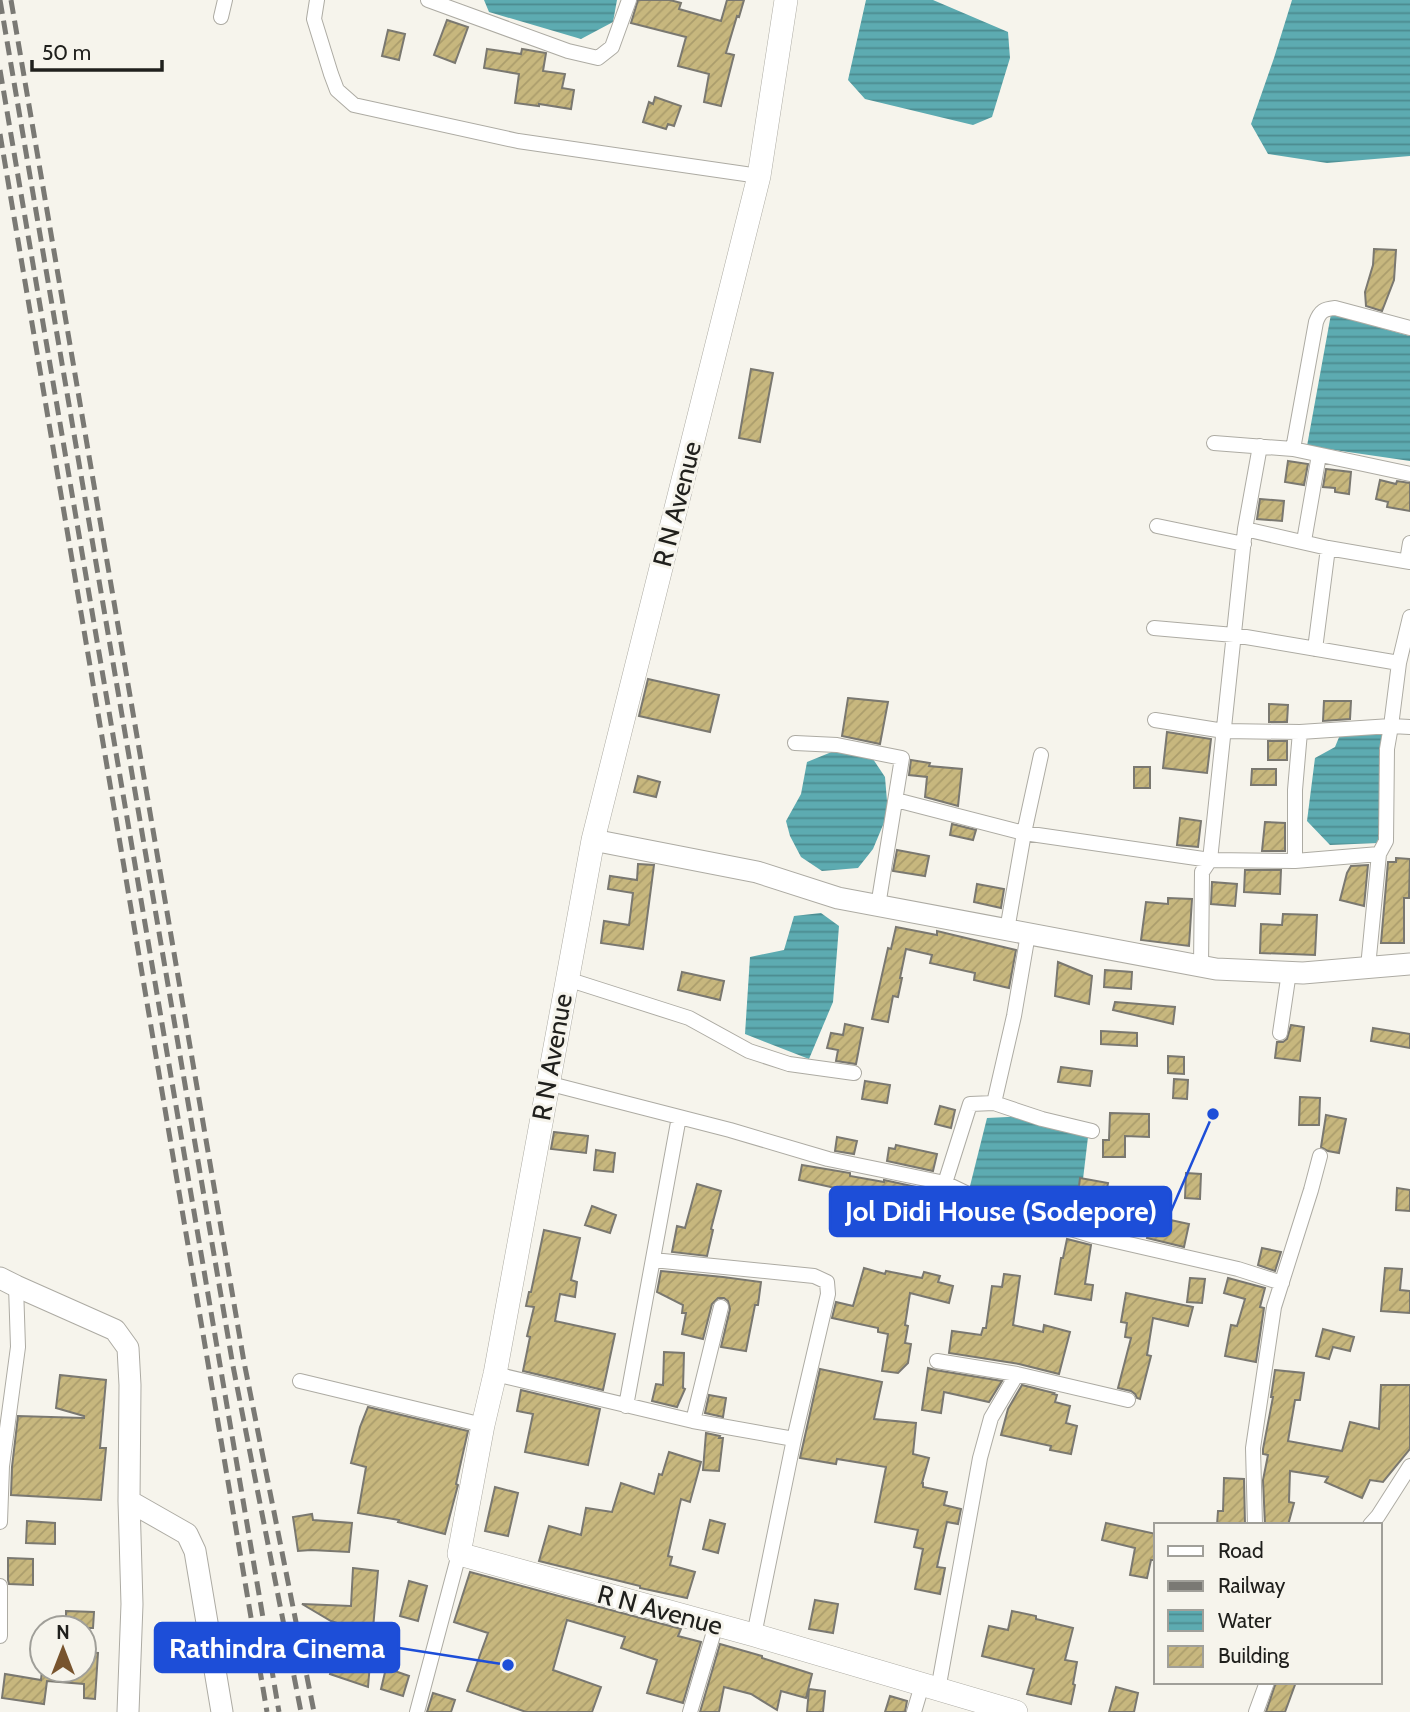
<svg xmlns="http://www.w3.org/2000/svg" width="1410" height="1712" viewBox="0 0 1410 1712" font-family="Cabin,sans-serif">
  <defs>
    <pattern id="water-rules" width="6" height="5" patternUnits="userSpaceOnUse" patternTransform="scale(1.75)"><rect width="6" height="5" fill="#5dabb1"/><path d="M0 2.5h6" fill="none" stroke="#4c8b8f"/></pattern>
    <pattern id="building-hatch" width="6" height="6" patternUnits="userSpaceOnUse" patternTransform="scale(1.75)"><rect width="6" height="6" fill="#c7b77e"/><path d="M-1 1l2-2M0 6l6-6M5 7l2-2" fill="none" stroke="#ab9d6c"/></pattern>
  </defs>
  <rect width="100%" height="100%" fill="#f6f4ec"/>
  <path fill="url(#water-rules)" d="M484,0H617L613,22L581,39L489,12Z
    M866,0H933L1008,32L1010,58L992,117L973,125L865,99L848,80Z
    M1292,0H1410V156L1327,163L1268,154L1251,124L1274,58Z
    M1331,314L1410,336V461L1307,446Z
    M1387,729L1391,824L1378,843L1330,845L1307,821L1315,758L1335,747L1342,730Z
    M834,751L871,756L885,777L888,813L873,849L858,868L822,871L801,857L790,836L786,821L801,794L807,762Z
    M821,913L839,926L833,1002L809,1059L745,1034L750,957L784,950L794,916Z
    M1047,1115L1088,1137L1081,1196L1066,1213L969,1190L987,1118Z"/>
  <path fill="url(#building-hatch)" stroke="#7a7870" stroke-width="2" d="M638,0H670L681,3L679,9L721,21L727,0H744L739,17L737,16L726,53L734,55L721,106L704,102L709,74L678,66L686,37L631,23Z
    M447,20L468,27L455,63L434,55Z
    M388,30L405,34L399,60L382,56Z
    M487,49L521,54L522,49L546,53L543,71L565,74L562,88L574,90L571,109L539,104V106L515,103L519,74L484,68Z
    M655,97L681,106L674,126L668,124L666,129L643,122L649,102L653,104Z
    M1374,249L1396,250L1394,280L1382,311L1366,306L1365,292L1373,265Z
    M751,369L773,373L760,442L739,438Z
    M1288,461L1308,464L1304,485L1285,482Z
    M1326,469L1351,472L1349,494L1335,492V488L1323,487Z
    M1380,480L1396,484L1397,481L1410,483V511L1387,507L1388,502L1376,499Z
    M1260,499L1284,501L1282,521L1257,519Z
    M648,679L719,695L710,732L639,716Z
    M848,698L888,702L880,744L842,736Z
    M1324,701H1351L1350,719L1323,721Z
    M1269,704L1288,705L1287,722H1269Z
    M1167,732L1211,739L1207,773L1163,768Z
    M1268,741H1287V760H1268Z
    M911,760L930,763L929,766L962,769L958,806L925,797L927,777L909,775Z
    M1134,767H1150V788H1134Z
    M1252,769H1276V785H1251Z
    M638,776L660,782L656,797L634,792Z
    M1180,818L1201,821L1198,847L1177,845Z
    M1265,822L1285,823V851H1262Z
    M952,824L976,830L973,840L950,835Z
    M897,850L929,856L925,876L893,871Z
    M1396,858L1410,859L1409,898H1404V943H1381L1388,862H1396Z
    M638,864L654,865L643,949L601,943L604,921L629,925L633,893L608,889L610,876L637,880Z
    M1368,865L1364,906L1340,900L1347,873L1351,866Z
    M1245,870H1281L1280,894L1244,892Z
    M1212,882L1237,884L1235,906L1211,904Z
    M977,884L1004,889L1001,908L974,902Z
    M1168,898L1192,899L1189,946L1141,940L1146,902L1168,904Z
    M1283,914L1317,915L1315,955L1260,953L1261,924L1282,925Z
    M896,927L937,935V931L1016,950L1009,988L974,980L975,973L930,963L932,955L906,949L900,978H902L898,997L893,996L888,1022L872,1019L888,948L891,949Z
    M1058,962L1092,976L1089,1004L1055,996Z
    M1105,970L1132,972L1131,989L1104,987Z
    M682,972L724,981L720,1000L678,990Z
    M1115,1002L1175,1007L1173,1024L1113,1010Z
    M845,1024L863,1028L856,1064L836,1061L838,1050L827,1048L831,1033L843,1035Z
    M1291,1025L1304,1027L1300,1061L1275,1058L1277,1042H1283L1287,1039Z
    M1373,1028L1410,1034V1048L1371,1041Z
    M1101,1031L1137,1033V1046L1101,1044Z
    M1168,1056L1184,1057V1074L1168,1073Z
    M1061,1067L1092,1071L1090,1086L1058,1082Z
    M1174,1079L1188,1080L1187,1099L1173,1098Z
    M865,1081L890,1085L887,1103L862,1099Z
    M1300,1097L1320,1098L1319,1125H1299Z
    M940,1106L955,1110L951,1128L935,1124Z
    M1110,1113L1149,1114V1137L1125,1136V1157H1103V1140H1109Z
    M1326,1115L1346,1119L1339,1153L1328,1151L1321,1147Z
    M554,1132L588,1136L586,1153L551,1149Z
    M837,1137L857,1141L854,1154L835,1151Z
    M896,1145L937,1154L933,1171L887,1161L889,1148L895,1149Z
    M596,1150L615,1153L613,1172L594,1170Z
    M802,1165L850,1173V1176L884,1182V1180L921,1188L911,1218L882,1209L885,1199L799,1180Z
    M1186,1173L1201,1174L1200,1199L1185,1198Z
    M1080,1178L1108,1183L1105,1199L1078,1195Z
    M697,1184L721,1191L711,1229L713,1230L707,1256L672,1252L677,1226L685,1228Z
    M1397,1188L1410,1190V1211L1396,1210Z
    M592,1206L616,1215L610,1233L585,1225Z
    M1152,1216L1189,1224L1184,1247L1147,1238Z
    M544,1230L580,1238L571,1280L577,1282L575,1297L560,1294L555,1321L615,1334L603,1390L523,1371L530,1337L527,1336L534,1307L526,1306L529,1292H531Z
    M1067,1239L1091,1245L1085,1284L1093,1285L1091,1300L1055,1294L1061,1258H1063Z
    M1262,1248L1281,1252L1275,1271L1258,1265Z
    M864,1268L885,1274L886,1271L922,1278L924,1272L940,1276L938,1282L953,1286L949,1303L910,1293L905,1325L908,1326L905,1343L911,1344L908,1363L898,1373L882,1371L888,1334L878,1332V1328L832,1318L836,1302L853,1306Z
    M1385,1268L1402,1269L1400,1290L1410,1291V1313L1381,1311Z
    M661,1271L723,1277L761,1282L758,1305H755L746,1351L721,1347L730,1309L728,1301L724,1298H718L712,1304L703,1339L682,1334L686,1313H682L683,1305L657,1292Z
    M1004,1274L1020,1276L1013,1325L1043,1332L1044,1325L1070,1332L1059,1374L1019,1364L949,1353L952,1331L981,1335L983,1328H986L992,1286L1002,1287Z
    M1190,1278L1205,1279L1202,1303L1187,1302Z
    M1228,1278L1265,1288L1260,1307L1264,1308L1256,1362L1225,1356L1231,1325L1237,1326L1245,1299L1224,1293Z
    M1126,1293L1193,1307L1188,1326L1153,1318L1147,1355L1151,1356L1140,1399L1137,1398L1135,1394L1131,1391L1118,1388L1131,1338L1125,1337L1127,1323L1121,1322Z
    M1323,1329L1354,1337L1350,1351L1333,1347L1329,1359L1316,1356Z
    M664,1352L684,1353L683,1388L685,1389L677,1407L652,1401L656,1384L663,1385Z
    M928,1368L935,1370L1002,1381L989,1402L944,1392L941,1413L922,1410Z
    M820,1369L882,1382L874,1419L916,1423L913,1454L929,1458L922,1483H923V1487L947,1492L944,1505L961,1509L958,1524L947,1522L937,1567L945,1568L940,1594L915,1589L923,1549L914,1547L918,1530L875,1522L886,1467L837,1459L836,1464L800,1458Z
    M1275,1370L1304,1373L1300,1400H1295L1288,1441L1342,1451L1350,1422L1379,1429L1381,1385H1410V1449L1383,1482L1370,1480L1362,1498L1325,1482L1328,1477L1290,1471L1289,1502L1294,1503L1288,1525H1265L1263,1480L1268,1455L1263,1454V1449L1273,1397H1271Z
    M60,1375L106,1380L100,1448H106L101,1500L11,1495L12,1467L18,1416L84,1418V1416L56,1408Z
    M1022,1385L1054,1393L1053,1394L1057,1395L1055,1402L1070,1406L1066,1423L1077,1426L1071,1454L1050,1450L1051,1446L1001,1435L1008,1409Z
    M521,1390L600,1409L588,1465L525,1452L533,1414L517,1411Z
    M709,1395L726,1398L723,1417L705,1413Z
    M368,1407L468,1431L456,1484L458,1485L445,1534L398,1522L399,1520L358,1513L366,1467L351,1463L360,1427Z
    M706,1433L720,1436L719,1438H723L719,1471L703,1470Z
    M669,1452L701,1462L690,1502L681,1499L668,1556L672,1557L670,1565L695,1572L687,1598L640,1588V1586L539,1561L549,1526L581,1535L586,1508L612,1512L621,1483L654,1494L659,1474L662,1475Z
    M1224,1478L1244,1479L1245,1525H1217L1218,1511H1223Z
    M495,1487L518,1493L508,1536L485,1531Z
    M312,1514L313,1520L352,1523L349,1552L311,1550L298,1551L293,1517Z
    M710,1520L725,1524L718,1553L703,1549Z
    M27,1521L55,1523V1544L26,1543Z
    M1106,1523L1156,1534V1560H1151L1147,1578L1130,1575L1135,1548L1102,1540Z
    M8,1558L33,1559V1585L9,1584L8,1580Z
    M353,1568L378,1571L368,1687L330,1674L346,1626L331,1621L302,1604L351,1606Z
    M470,1572L681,1629L678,1636L701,1642L683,1703L647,1693L657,1660L621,1648L625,1637L567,1620L553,1670L601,1687L592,1712H526L467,1691L488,1633L454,1622Z
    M409,1581L427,1586L418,1621L400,1616Z
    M815,1600L838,1604L833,1633L809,1629Z
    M66,1611L94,1612L93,1628H66Z
    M1012,1611L1036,1616V1619L1073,1628L1065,1660L1077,1662L1073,1684L1075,1685L1071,1704L1027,1694L1034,1669L982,1656L989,1626L1008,1630Z
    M720,1644L762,1656V1658L812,1674L806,1698L781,1691L777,1710L751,1694L724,1687L719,1712H700Z
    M84,1652L98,1653L95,1699L84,1698V1684L47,1681L44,1704L2,1698L5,1674L41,1680L42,1670H84Z
    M386,1668L409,1676L403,1696L381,1689Z
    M1276,1682H1296L1285,1712H1266Z
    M1116,1687L1138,1693L1134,1712H1109Z
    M809,1689L825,1691L823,1712H807Z
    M433,1693L455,1700L451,1712H427Z
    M890,1696L907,1701L905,1712H885Z"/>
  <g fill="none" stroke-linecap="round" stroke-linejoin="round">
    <defs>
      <path id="street" d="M317,0L314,19L331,74L337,90L354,105L518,141L759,176
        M428,0L568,51L598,58L612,47L629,0
        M221,17L225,0
        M1214,443L1293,449L1410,474
        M1293,449L1316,322C1320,311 1324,309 1335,308L1410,328
        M1157,526L1244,544
        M1245,529L1328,548L1410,562
        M1304,541L1319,455
        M1407,561L1410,543
        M1410,617L1399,663L1391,726L1410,727
        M1154,628L1234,635L1399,663
        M1315,649L1328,548
        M1155,720L1224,731L1300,732L1391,726L1387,749L1386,841L1379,854L1368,967
        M795,743L837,745L902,758L878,906
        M896,800L1024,833L1210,860L1295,861L1379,854
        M1295,861V790L1300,732
        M1007,930L1024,833L1041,755
        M1201,966L1202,872L1210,860L1245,529L1260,446
        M567,979L689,1018L749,1051L789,1064L854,1073
        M1280,1033L1289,972
        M547,1083L730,1130L828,1159L945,1183L989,1204L1094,1236L1238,1269L1282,1283
        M994,1103L1042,1119L1092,1131
        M945,1183L970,1104L994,1103L1014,1016L1028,934
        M653,1260L814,1276L827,1282L828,1294L794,1439L693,1421
        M937,1361L1017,1374L1128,1400
        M495,1374L693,1421L721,1307
        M300,1381L483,1425
        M626,1406L679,1117
        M0,1522L2,1466L18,1347L16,1286
        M1255,1525L1253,1448L1274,1307L1311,1190L1320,1156
        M1370,1525L1378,1516L1410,1466
        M0,1586V1636
        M754,1635L794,1439
        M938,1690L980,1458L991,1418L1017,1374
        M417,1712L459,1554
        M690,1712L716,1625
        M914,1712L922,1685
        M1256,1712L1267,1682"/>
      <path id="secondary" d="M593,840L757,872L838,898L1216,969L1303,973L1410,964
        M0,1278L16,1286L115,1330L128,1348L130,1385L129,1501L132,1604L128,1712
        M129,1501L187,1534L195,1551L222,1712"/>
      <path id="primary" d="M786,0L759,176L593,840L495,1374L483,1425L459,1554L754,1635L1016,1712"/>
    </defs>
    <use href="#street" stroke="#adaba3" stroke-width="16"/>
    <use href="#secondary" stroke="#adaba3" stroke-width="23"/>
    <use href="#primary" stroke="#adaba3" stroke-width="24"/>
    <use href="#street" stroke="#fff" stroke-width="14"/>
    <use href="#secondary" stroke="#fff" stroke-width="21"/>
    <use href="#primary" stroke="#fff" stroke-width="23"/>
    <path stroke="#7a7974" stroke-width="5" stroke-dasharray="14 7" stroke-linecap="butt" d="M0,0L233,1366L301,1712
      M11,0L244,1362L314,1712
      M0,70L279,1712
      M0,134L267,1712"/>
  </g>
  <g text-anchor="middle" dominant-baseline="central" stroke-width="6" stroke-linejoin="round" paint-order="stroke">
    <g font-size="26" fill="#20201d" stroke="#f6f4ec">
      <text transform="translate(677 504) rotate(-76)">R N Avenue</text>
      <text transform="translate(552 1057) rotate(-80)">R N Avenue</text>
      <text transform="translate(660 1610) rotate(15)">R N Avenue</text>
    </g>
  </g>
  <path fill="none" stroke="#1d4ed8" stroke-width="2.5" d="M1213 1114L1171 1211M508 1665L399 1648"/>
  <g fill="#1d4ed8" stroke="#f6f4ec" stroke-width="2.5">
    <circle cx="1213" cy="1114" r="7"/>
    <circle cx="508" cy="1665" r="7"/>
  </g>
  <g fill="#1d4ed8" stroke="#1d4ed8" stroke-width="2.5">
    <rect x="830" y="1187" width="341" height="49" rx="7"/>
    <rect x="155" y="1623" width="244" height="49" rx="7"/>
  </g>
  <g font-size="28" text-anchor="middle" font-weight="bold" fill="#fff">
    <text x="1001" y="1221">Jol Didi House (Sodepore)</text>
    <text x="277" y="1658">Rathindra Cinema</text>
  </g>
  <rect x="1154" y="1523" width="228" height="161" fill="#f6f4ec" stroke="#a09f99" stroke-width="2"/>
  <rect x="1168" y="1546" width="35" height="10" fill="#ffffff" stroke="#a09f99" stroke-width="2"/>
  <text x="1218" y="1558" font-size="21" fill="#20201d">Road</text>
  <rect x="1168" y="1581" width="35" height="10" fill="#7a7974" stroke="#a09f99" stroke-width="2"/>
  <text x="1218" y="1593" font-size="21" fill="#20201d">Railway</text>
  <rect x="1168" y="1610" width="35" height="21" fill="url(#water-rules)" stroke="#a09f99" stroke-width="2"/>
  <text x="1218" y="1628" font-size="21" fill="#20201d">Water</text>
  <rect x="1168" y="1646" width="35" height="21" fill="url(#building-hatch)" stroke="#a09f99" stroke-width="2"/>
  <text x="1218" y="1663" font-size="21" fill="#20201d">Building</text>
  <g transform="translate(63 1649)"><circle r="33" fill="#f6f4ec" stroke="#a09f99" stroke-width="2"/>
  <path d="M0-5L12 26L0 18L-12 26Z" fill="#78542e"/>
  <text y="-10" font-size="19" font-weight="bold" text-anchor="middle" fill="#20201d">N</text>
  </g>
  <path d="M32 60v10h130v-10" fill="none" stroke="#20201d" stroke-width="3.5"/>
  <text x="42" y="60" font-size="21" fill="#20201d" stroke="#f6f4ec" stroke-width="5" paint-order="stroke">50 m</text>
</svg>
